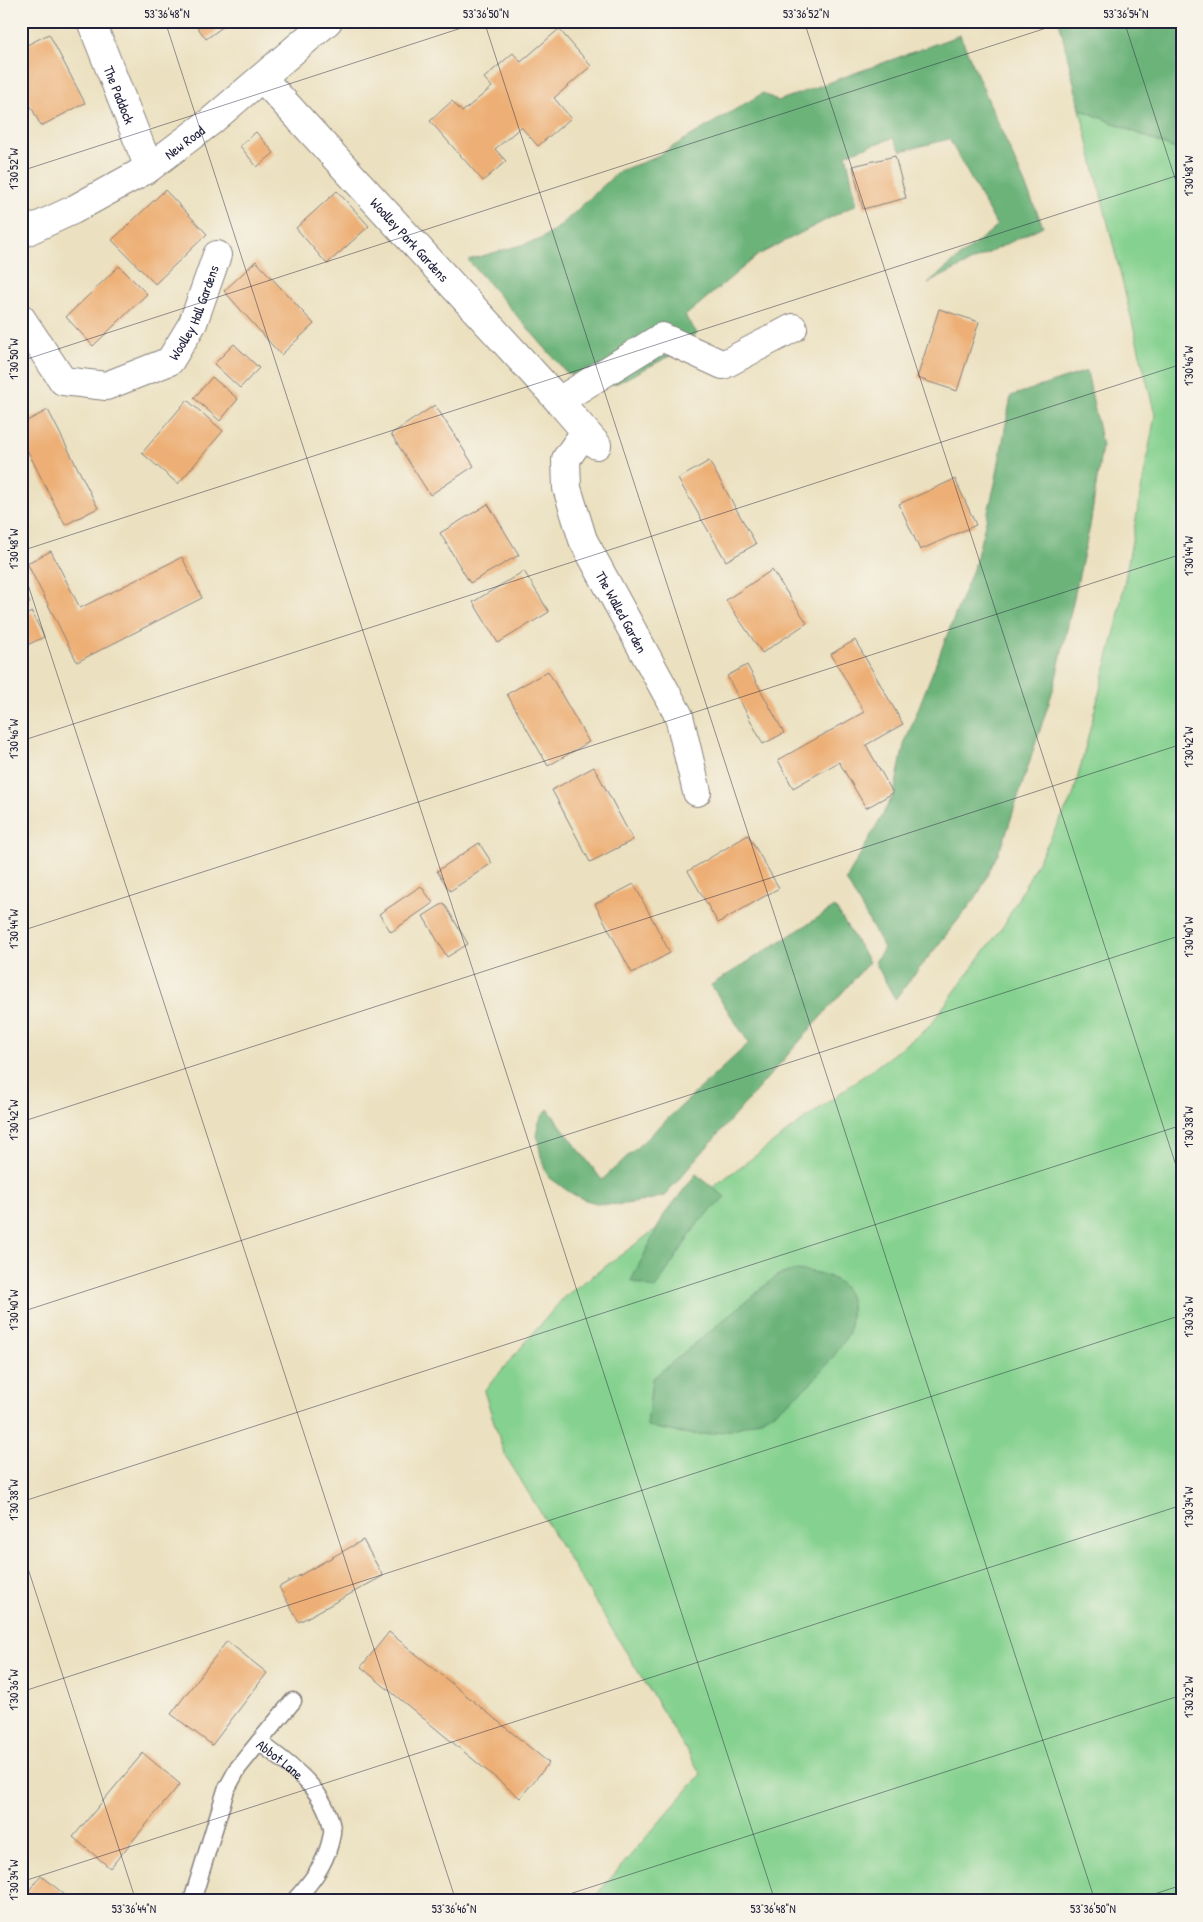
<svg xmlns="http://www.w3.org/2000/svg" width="1203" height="1922" viewBox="0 0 1203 1922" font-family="'Patrick Hand',sans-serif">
  <rect width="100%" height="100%" fill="#f7f3e8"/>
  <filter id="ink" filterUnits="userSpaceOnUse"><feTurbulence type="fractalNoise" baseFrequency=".02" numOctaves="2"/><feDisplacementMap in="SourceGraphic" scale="10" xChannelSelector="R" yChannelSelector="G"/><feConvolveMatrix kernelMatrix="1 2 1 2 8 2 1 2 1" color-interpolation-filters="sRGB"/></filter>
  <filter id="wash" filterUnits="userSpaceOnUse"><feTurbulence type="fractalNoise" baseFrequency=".0096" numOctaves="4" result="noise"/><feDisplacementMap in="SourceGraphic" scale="20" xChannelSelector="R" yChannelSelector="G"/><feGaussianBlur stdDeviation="1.12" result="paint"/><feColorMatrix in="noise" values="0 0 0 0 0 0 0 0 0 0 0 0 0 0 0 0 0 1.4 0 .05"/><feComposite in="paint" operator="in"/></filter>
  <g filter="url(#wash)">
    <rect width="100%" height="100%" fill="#ebe0bf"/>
    <path fill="#85d18f" stroke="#547a65" d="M1080,109L1182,152V1901H591L701,1774L504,1453L484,1391L564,1297L927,1029L1004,925L1073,796L1117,623L1155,415Z"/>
    <path fill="#6cb37a" stroke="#476a5a" d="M1059,21H1182V152L1080,109Z
      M960,35L1043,226L928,283L997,226L949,139L901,151L893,138L846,154L857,204L758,255L685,316L697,333L668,357L615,384L593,385L566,372L468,260L539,240L559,227L619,171L652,159L763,93L778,101Z
      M1087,371L1102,446L1090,526L1054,687L1004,840L978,895L895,999L875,962L884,948L846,880L894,794L904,745L975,564L995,484L1011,396Z
      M835,907L869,962L664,1196C627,1206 594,1212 561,1186C558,1183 552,1180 549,1177C545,1171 541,1159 540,1151C536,1131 534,1125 548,1109L602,1180L749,1043L711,985Z
      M696,1174L725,1197L698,1223L655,1289L631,1281L664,1215Z
      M796,1270C824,1272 855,1280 851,1316C850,1322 851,1329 848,1334C831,1365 802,1395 772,1413C756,1423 734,1430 715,1433C692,1437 670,1431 647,1426L652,1379L778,1275Z"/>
    <g id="blocks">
      <path fill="#edaf75" d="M193,21H231L206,39Z
        M559,29L591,66L554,98L571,118L538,146L521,127L495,149L506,161L483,181L430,121L452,101L462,112L492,87L484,78L513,53L521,62Z
        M49,34L85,103L41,126L21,87V48Z
        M256,132L274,153L257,167L240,146Z
        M895,156L906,198L863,209L853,166Z
        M165,190L207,234L155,284L112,240Z
        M337,191L369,226L327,264L296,228Z
        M256,261L314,324L281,355L224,291Z
        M119,266L147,294L93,346L66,317Z
        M939,309L979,322L957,391L917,378Z
        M234,344L259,368L240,388L214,364Z
        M212,377L238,399L220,421L194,398Z
        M187,400L223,431L178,484L142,453Z
        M435,405L474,466L430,495L391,434Z
        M48,410L98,508L65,525L21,438V424Z
        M709,461L756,544L726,561L678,479Z
        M955,479L976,525L920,550L899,504Z
        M488,504L519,555L470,583L440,533Z
        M51,551L80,608L182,557L202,598L77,662L27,563Z
        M772,570L807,623L762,653L726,600Z
        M524,571L549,612L498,643L473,602Z
        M21,586L30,603L21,608Z
        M32,612L44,637L21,648V617Z
        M855,640L903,724L866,745L893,793L866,808L839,762L793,788L778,760L864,712L831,654Z
        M747,665L784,733L763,744L727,676Z
        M548,671L589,742L548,766L507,694Z
        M594,767L633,840L590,862L552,790Z
        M748,835L779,888L718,923L688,871Z
        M479,843L492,863L450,891L437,871Z
        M634,884L670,953L632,973L595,904Z
        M421,886L433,903L391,932L379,914Z
        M444,903L468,944L447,957L423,916Z
        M363,1540L383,1576L299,1622L279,1587Z
        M389,1632L549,1763L520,1798L361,1667Z
        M227,1641L267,1673L212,1745L171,1714Z
        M143,1753L180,1784L110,1868L73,1837Z
        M41,1875L72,1901H21Z"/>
    </g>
  </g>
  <g filter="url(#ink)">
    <use href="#blocks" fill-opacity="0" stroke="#86817d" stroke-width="1"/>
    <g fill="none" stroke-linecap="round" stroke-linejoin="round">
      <defs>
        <g id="service">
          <path d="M259,1742L293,1701"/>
          <path id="s1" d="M192,1901L226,1790L238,1768L259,1742C288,1764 325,1788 332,1828C333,1832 331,1838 330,1843C324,1866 310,1884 294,1901"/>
        </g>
        <g id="minor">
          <path id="s2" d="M91,21L149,168"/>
          <path id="s3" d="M262,78L559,401L597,445"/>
          <path id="s4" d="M21,318L63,381L106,386L170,361L193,323L217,255"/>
          <path d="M559,401L662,337L723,365L793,328"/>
          <path id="s5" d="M585,432L566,459L567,488L583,540L679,716L697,792"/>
        </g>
        <g id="tertiary">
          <path id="s6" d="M21,234L73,210L149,168L210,122L328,21"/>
        </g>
      </defs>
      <use href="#service" stroke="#86817d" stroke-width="19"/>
      <use href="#minor" stroke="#86817d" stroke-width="30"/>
      <use href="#tertiary" stroke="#86817d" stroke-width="30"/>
      <use href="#service" stroke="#fff" stroke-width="16"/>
      <use href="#minor" stroke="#fff" stroke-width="28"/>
      <use href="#tertiary" stroke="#fff" stroke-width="28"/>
    </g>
  </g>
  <path fill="none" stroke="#22223b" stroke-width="1" stroke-opacity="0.45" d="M165,21L775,1901M484,21L1095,1901M804,21L1182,1184M1124,21L1182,200M21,171L483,21M21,361L1068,21M21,551L1182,174M21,563L456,1901M21,741L1182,364M21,931L1182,554M21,1122L1182,744M21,1312L1182,935M21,1502L1182,1125M21,1547L136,1901M21,1692L1182,1315M21,1882L1182,1505M548,1901L1182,1695M1133,1901L1182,1885"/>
  <g text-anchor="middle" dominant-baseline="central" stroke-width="5" stroke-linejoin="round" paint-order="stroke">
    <g font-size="14" fill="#22223b" stroke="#f7f3e8">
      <text stroke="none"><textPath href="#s2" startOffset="79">The Paddock</textPath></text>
      <text stroke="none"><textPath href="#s6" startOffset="188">New Road</textPath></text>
      <text stroke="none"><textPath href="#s3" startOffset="219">Woolley Park Gardens</textPath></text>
      <text stroke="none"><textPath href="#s4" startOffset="242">Woolley Hall Gardens</textPath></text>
      <text stroke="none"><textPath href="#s5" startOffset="198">The Walled Garden</textPath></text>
      <text stroke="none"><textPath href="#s1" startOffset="202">Abbot Lane</textPath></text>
    </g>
  </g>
  <rect width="1203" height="1922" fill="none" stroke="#f7f3e8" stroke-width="55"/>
  <rect x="28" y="28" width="1148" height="1866" fill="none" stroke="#22223b" stroke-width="2"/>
  <g font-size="12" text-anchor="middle" fill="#22223b">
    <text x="167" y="18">53°36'48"N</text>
    <text x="486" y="18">53°36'50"N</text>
    <text x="806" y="18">53°36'52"N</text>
    <text x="1126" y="18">53°36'54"N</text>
    <text transform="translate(14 169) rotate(-90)" y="4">1°30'52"W</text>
    <text transform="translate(1189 176) rotate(-90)" y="4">1°30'48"W</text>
    <text transform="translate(14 359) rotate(-90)" y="4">1°30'50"W</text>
    <text transform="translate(1189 366) rotate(-90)" y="4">1°30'46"W</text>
    <text transform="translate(14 549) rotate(-90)" y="4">1°30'48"W</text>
    <text transform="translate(1189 556) rotate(-90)" y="4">1°30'44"W</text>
    <text transform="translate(14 739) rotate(-90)" y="4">1°30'46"W</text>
    <text transform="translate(1189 747) rotate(-90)" y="4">1°30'42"W</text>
    <text transform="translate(14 929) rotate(-90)" y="4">1°30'44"W</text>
    <text transform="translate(1189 937) rotate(-90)" y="4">1°30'40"W</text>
    <text transform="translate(14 1120) rotate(-90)" y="4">1°30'42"W</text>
    <text transform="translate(1189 1127) rotate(-90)" y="4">1°30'38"W</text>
    <text transform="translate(14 1310) rotate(-90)" y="4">1°30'40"W</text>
    <text transform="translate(1189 1317) rotate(-90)" y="4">1°30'36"W</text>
    <text transform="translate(14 1500) rotate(-90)" y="4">1°30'38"W</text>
    <text transform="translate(1189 1507) rotate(-90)" y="4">1°30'34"W</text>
    <text transform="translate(14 1690) rotate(-90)" y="4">1°30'36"W</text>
    <text transform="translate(1189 1697) rotate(-90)" y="4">1°30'32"W</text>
    <text transform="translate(14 1880) rotate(-90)" y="4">1°30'34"W</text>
    <text x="134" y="1913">53°36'44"N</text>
    <text x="454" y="1913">53°36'46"N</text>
    <text x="773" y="1913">53°36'48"N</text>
    <text x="1093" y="1913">53°36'50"N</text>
  </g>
</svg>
